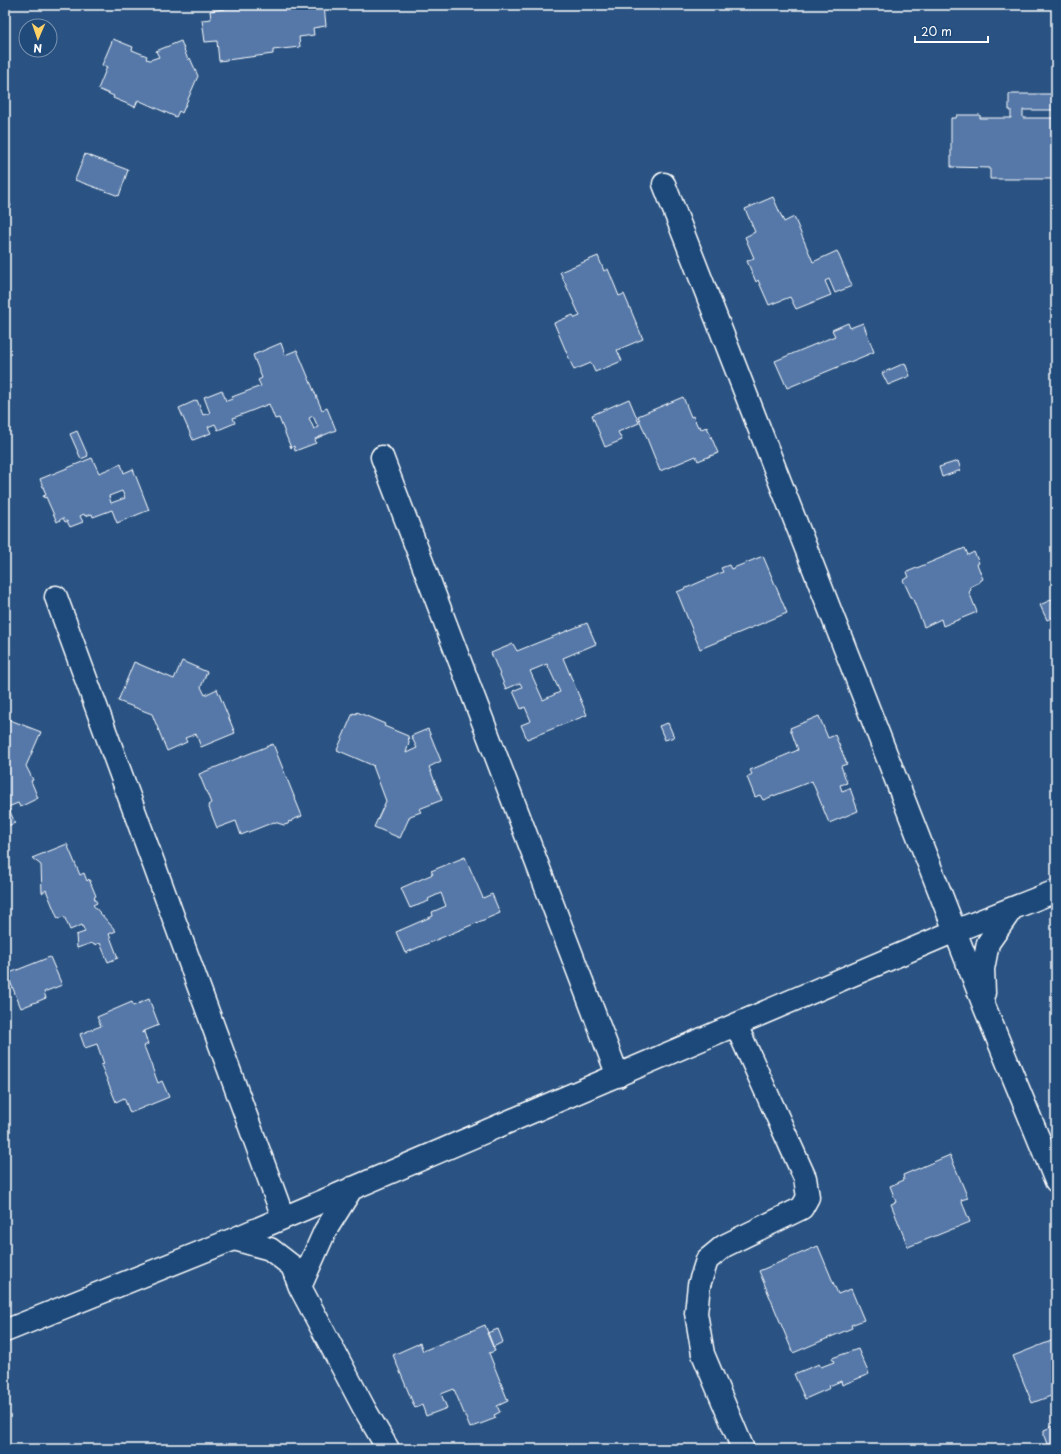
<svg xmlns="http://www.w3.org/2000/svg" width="1061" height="1454" viewBox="0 0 1061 1454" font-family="'Playpen Sans',sans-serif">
  <rect width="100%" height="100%" fill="#2a5383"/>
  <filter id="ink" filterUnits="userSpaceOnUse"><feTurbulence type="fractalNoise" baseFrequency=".025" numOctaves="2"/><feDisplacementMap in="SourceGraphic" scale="8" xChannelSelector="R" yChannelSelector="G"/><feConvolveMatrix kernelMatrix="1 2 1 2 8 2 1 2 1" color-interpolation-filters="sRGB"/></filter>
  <g filter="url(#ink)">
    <path fill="#5478a8" stroke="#fff" fill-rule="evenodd" d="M225,5H324L326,26L313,28L314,35L299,37L300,47L273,50V54L219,61L217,41L205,42L202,20L211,19L210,11L225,9Z
      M113,39L133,47L132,50L147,56L146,59L150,60L159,57L156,51L181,41L188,60L190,58L198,76L182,113L179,111L176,117L138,100L135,107L113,98L114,96L98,89L107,67L102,65Z
      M1009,94H1054V110H1023V118H1056V179H990V168L951,167V118H956L957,115H980V118H1011V110H1009Z
      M85,154L128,170L119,196L75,180Z
      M5,191L11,206L5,208Z
      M773,197L784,222L794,217L813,262L837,251L852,286L835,293L829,279L825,281L831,295L796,309L790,297L769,305L758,280L756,282L747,261L754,258L745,237L755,232L745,209Z
      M598,256L604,271L608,269L619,296L624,294L643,339L617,350L622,361L595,372L591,363L574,370L554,323L573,315L575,318L580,316L560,272Z
      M848,323L850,328L863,323L874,352L787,388L775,361L835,336L832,330Z
      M281,343L285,355L297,350L322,410L327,408L336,430L315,439L316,443L295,451L294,446L291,448L279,418L275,419L269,404L233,418L235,423L218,430L215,424L208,427L211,433L193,440L179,408L197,400L203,415L210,413L204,397L222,390L226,401L233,399L232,397L261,386L258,380L262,378L253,355ZM313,416L318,427L314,429L309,418Z
      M905,363L910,376L888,385L882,373Z
      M683,397L691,417L693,416L698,427L700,426L701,429L707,427L718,453L698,461L696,456L660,471L638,416Z
      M629,399L639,423L618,432L622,440L605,447L592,415Z
      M77,431L88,456L81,459L70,434Z
      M92,458L99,473L121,464L124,473L133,469L149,510L117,523L112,510L93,517L92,514L85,516L84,514L80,516L83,522L70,527L67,521L65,522L63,518L57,522L46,497L44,498L43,496L46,495L45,492L40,479ZM122,491L125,498L111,503L109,496Z
      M958,461L961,470L942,477L939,467Z
      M965,548L968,555L974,552L979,563L977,564L983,579L980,581V582L970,587L971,590L969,592L977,612L943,626L941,619L924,627L912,597H911L903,580L909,577L907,572Z
      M763,556L787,613L700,649L677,592L723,572L721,568L729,565L731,569Z
      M1055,598L1056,616L1047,620L1040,605Z
      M587,623L596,644L563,658L587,715L527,739L521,725L531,721L525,707L521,709L513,691L522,687L520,683L506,689L491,653L513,644L517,651ZM547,664L560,692L543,700L530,671Z
      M182,661L207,672L201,687L205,695L217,689L235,733L201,747L196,734L185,738L187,742L167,751L152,714L118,701L134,662L174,679Z
      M357,712L385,724L384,726L408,736L409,742L406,753L417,748L411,736L428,729L441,761L429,767L442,800L419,809L421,812L410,816L400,838L374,827L386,801L373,766H374L337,750L353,713L356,714Z
      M819,716L828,738L835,735L847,764L841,766L847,783L840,785L842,791L850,788L858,811L829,823L812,781L763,800L760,795L755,797L747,777L752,774L750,770L798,750L790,728Z
      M5,718L41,732L26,766L33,780L31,781L38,798L20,807L18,803L8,807L15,823L5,827Z
      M668,723L674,737L665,740L659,726Z
      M273,744L302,816L292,820L291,822L289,821L288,824L284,825L274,822L241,835L236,821L217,828L208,805L211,803L199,774Z
      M67,844L80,875L84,873L87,881L89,879L96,896L94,897L97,903L93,905L116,931L109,934L118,958L108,962L100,943L94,945L92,943L77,948L76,935L85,932L82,925L70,930L64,916L58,919L46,890L42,893L41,865L32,858Z
      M465,857L483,898L492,894L500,913L405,953L396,932L433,916L432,912L446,906L441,893L428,899L429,901L410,908L401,888L433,874L431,871Z
      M50,957L62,985L44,992L46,998L21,1008L7,974Z
      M149,999L159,1025L142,1032V1033L144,1032L148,1044L144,1046L158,1083L162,1081L169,1097L130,1113L124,1098L116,1102L101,1065L104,1064L97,1044L85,1048L80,1034L101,1026L97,1017L132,1002L133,1006Z
      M950,1155L968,1198L961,1200L970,1222L908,1247L891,1204L896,1202L890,1186L904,1180L903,1175Z
      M818,1246L838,1294L851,1289L864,1320L851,1325L852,1328L793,1353L759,1271Z
      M485,1325L495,1351L489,1353L508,1401L497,1406L500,1412L494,1415L496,1418L470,1428L454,1389L441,1394L447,1408L426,1416L422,1405L415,1408L393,1355L420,1343L423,1351Z
      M498,1329L503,1342L493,1347L487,1333Z
      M1056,1339V1394L1032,1403L1013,1356Z
      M858,1349L869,1374L842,1385L841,1381L829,1386L830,1388L805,1399L794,1374L819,1364L821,1367L834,1362L832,1358Z
      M1056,1425V1449H1052L1050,1444H1047L1044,1436V1430Z"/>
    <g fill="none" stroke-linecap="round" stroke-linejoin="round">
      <defs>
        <path id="minor" d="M664,184L985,1008L1056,1181
          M382,457L618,1076
          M56,597L283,1217
          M984,993L983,969L988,943L1011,910
          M736,1025L805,1178L808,1197L802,1208L724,1246L707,1260L699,1285L696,1313L703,1354L743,1449
          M234,1239L270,1249L292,1266L300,1287L364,1408L388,1449
          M300,1287L325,1231L352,1188
          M5,1331L234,1239L955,931L1056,891"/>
      </defs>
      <use href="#minor" stroke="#fff" stroke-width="25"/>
      <use href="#minor" stroke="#1f4a7a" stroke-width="22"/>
    </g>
  </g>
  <rect width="1061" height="1454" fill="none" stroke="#1f4a7a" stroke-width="20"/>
  <rect x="10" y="10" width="1041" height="1434" fill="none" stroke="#fff" stroke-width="1.5" filter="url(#ink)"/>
  <g transform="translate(38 38) rotate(182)"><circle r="19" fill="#1f4a7a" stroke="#7992af"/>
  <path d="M0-3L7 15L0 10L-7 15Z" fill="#ffd166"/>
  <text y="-6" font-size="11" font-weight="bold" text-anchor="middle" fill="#ffffff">N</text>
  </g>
  <path d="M915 36v6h73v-6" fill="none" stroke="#ffffff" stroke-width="2"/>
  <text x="921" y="36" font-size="12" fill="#ffffff" stroke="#1f4a7a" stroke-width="3" paint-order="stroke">20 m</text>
</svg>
